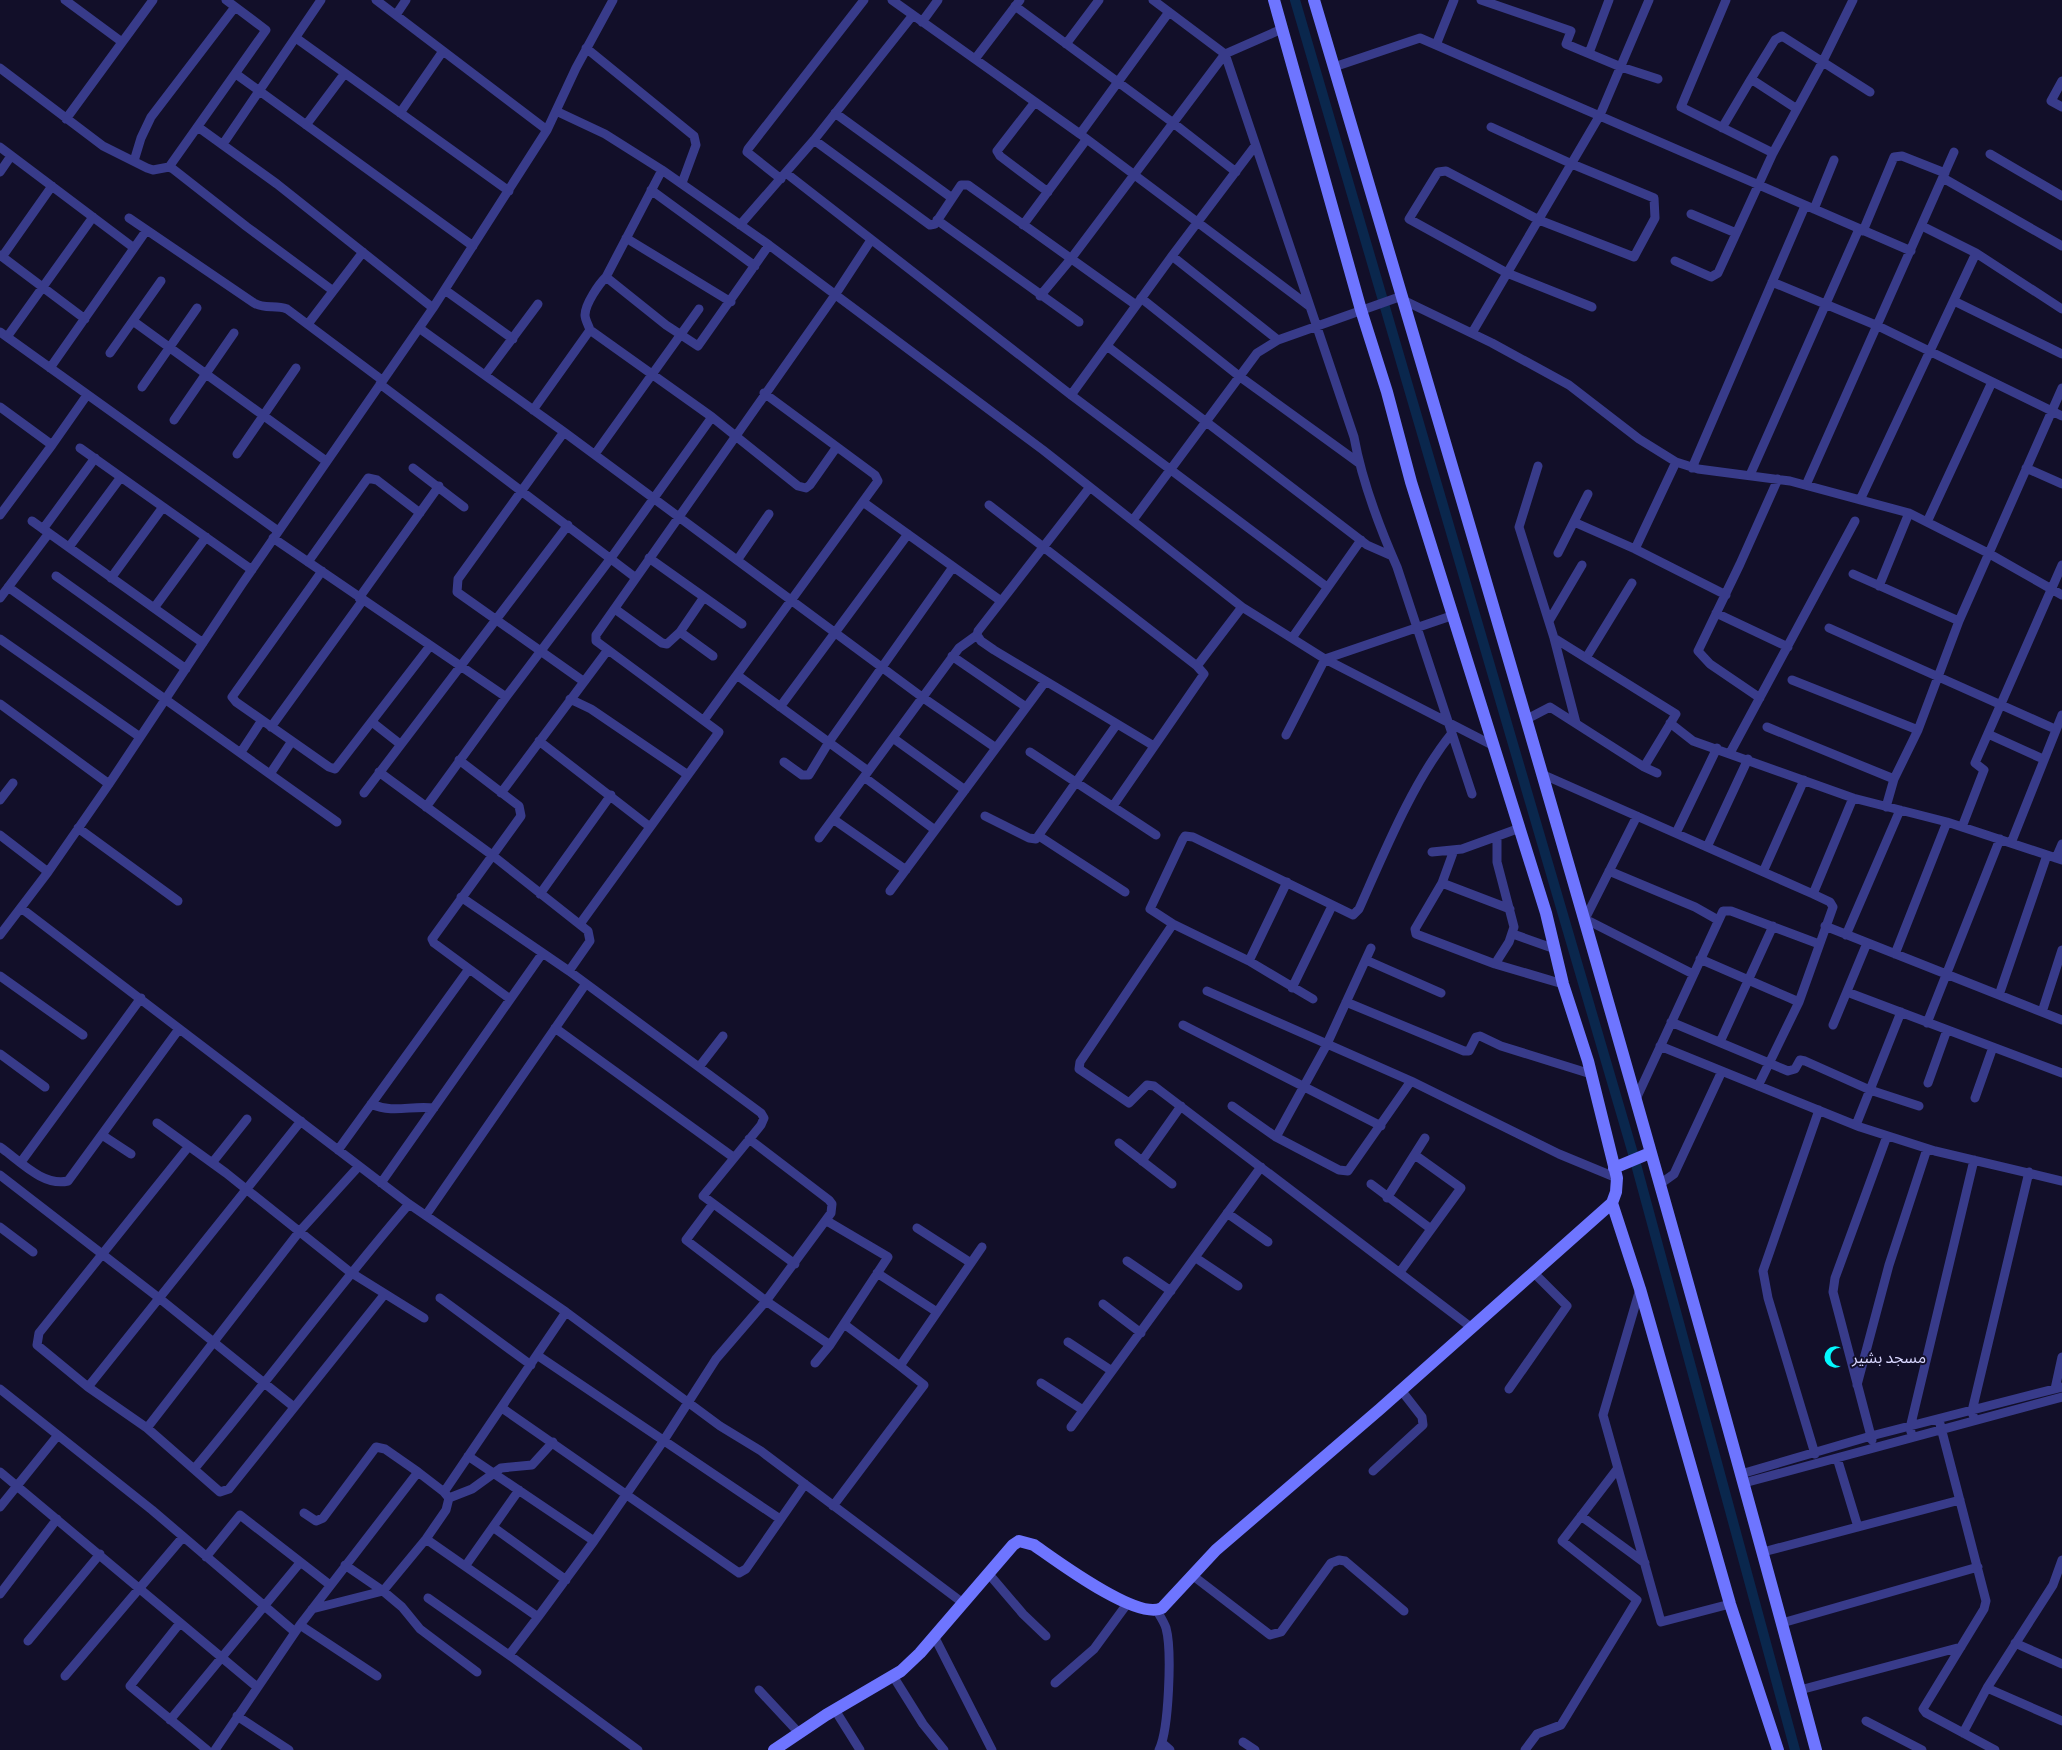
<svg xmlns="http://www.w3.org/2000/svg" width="2062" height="1750" viewBox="0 0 2062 1750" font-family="Manrope,'Noto Sans Arabic',sans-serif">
  <rect width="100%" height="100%" fill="#120f29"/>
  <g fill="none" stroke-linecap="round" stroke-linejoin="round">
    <path stroke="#0a274d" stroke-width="10" d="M1295,0L1634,1157L1795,1750"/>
    <path stroke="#383b8a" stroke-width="9" d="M65,0L122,42
      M376,0L547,130
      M892,0L1080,134L1309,306
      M1481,0L1571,31L1566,44L1621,67L1658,79
      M1726,0L1681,107L1773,153
      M1015,6L1172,122L1236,172
      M396,15L406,0
      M922,22L938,0
      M1282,29L1225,54L1354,437C1362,482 1379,526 1397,567L1472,794
      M296,38L509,191
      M1066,44L1099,0
      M1436,45L1454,0
      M586,48L694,136L696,145L682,183
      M1589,53L1609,0
      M975,59L1020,0
      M1334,67L1420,38L1911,251
      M0,68L103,146L147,168L153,170L169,167L173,169L247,227L332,290
      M236,74L473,246
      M1751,79L1775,40L1782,36L1870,92
      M2062,81L2051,101L2062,107
      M1035,102L997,151L1000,156L1048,192
      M556,111L605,134L662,170L769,245L1043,450L1242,607L1325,659L1494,746
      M400,113L443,51
      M835,113L952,198
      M66,119L153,0
      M306,125L345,73
      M198,127L277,184L433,308
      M1491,127L1572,164L1654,198L1655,218L1634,257L1539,220L1446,171L1438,172L1409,219L1507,273L1592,307
      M1722,128L1751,79L1797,109
      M1080,134L1169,12
      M814,140L930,225L935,224L961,185H968L1136,305
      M223,144L321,0
      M0,147L134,248
      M1990,154L2062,196
      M134,161L141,138L151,117L235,7
      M169,167L266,30L226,0
      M0,172L11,156
      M786,173L1071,395L1327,587
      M1943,178L2062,246
      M781,179L747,152L748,149L864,0
      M651,190L755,266
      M1814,209L1834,160
      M1691,214L1736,233
      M129,218L254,303C265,310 275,304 287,309L382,380
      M937,220L1079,322
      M740,225L814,140L913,15
      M1023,225L1086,140
      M1922,226L1976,253L2062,309
      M1863,231L1894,157L1902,156L1945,173
      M626,238L731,302
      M0,255L85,319
      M1172,256L1255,146
      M2,257L52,186
      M1675,261L1711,277L1718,273L1773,153L1822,63L1853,0
      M606,277L666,325L698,346L769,245
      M1772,282L1878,326L2062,416
      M445,290L513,339
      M1040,296L1070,260L1225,54L1153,0
      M1141,298L1239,376L1359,463
      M1403,300L1492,343L1569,385L1639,439L1676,462L1698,469L1790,481L1909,513L1988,553L2062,595
      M1954,301L2062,354
      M133,321L326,461
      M308,324L363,252
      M419,328L564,432L922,697L996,748
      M590,330C589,326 585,320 585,315C585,304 599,284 606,277L662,170
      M0,332L278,531
      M1472,333L1600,115L1649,0
      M7,337L93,217
      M1107,346L1367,545L1392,556
      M110,353L161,281
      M50,368L146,231
      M485,375L538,304
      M380,384L636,578L596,635V641L719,732L580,924
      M142,387L197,308
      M1071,395L1172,256L1278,340
      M0,407L52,445L87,395
      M533,410L590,330L712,417L798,486L806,488L810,485L836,448
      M174,420L234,333
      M564,432L458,579L457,592L583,681
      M80,448L252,570
      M237,454L296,368
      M595,454L699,309
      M1538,466L1519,527L1554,638L1576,723
      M413,468L464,507
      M1692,468L1805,206
      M2026,468L2062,484
      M1750,475L1859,229
      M1806,485L1954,152
      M1090,487L978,631L977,635L981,641L994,650L1154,746
      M1860,500L1976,253
      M863,502L1001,601
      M989,505L1197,666L1204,674L1113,806
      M0,515L52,445
      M1133,520L1257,353L1278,340L1402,296
      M32,521L203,643
      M1574,522L1635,549L1726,595
      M1927,522L1992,382
      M43,529L95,458
      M273,538L506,697L426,807
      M69,547L121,477
      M1635,549L1676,462
      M1558,553L1588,494
      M649,558L742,624
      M738,559L769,514
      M308,562L368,478L377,480L420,513
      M322,571L232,697L236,702L329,767L335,769L430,646
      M1853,574L1959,621
      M56,576L186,669
      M111,578L163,507
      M636,578L835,295L871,240
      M1879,586L1909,513
      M8,587L337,822
      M0,598L49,533
      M359,598L439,486
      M154,608L206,537
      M615,609L662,643L667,644L680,632L704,597
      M1716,613L1788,647
      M1549,621L1582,565
      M1829,628L2055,729
      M680,632L713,656
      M1292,638L1361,540
      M1554,638L1676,714L1644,767
      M0,639L140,737
      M952,656L1026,707
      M1586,658L1632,583
      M1197,666L1242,607
      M737,675L868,771
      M1792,680L1918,730
      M506,697L611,558L712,417
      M1760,698L1710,664L1698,651L1740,564L1778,479
      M570,699L591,709L688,775
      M0,704L109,784
      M780,707L908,534
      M1527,719L1550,707L1644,767L1657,773
      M704,720L878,481L875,475L764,393
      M372,722L400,744
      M1670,723L1693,741L1853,798L1947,822L2062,860
      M271,727L363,600
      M1767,727L1894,779
      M1988,734L2043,759
      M1286,735L1325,659L1454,615
      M893,738L965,790
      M539,741L650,827
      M241,752L262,720
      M1030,752L1156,835
      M1730,753L1855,521
      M459,760L519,806L521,816L432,939L434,943L510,999
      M784,762L802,775H809L829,742L953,567
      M379,772L492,855L588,931L590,941L569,971
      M270,774L292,741
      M1544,775L1813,894L1853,798
      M864,777L935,830
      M364,793L568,525
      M501,793L607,651
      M0,800L13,783
      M1886,807L1894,779L1918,730L1959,621L2062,388
      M985,816L1029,838L1036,839L1117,724
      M1637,816L1585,919L1693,974
      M833,819L906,870
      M1962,827L1984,770L1975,763L2062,565
      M78,828L178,901
      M1676,833L1717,748
      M0,835L48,872
      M1039,836L1125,892
      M819,838L959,648L977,635
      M2011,843L2062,715
      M1707,847L1748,759
      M1454,850L1442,883L1415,929L1416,934L1495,964L1563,984
      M1432,852L1462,849L1520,828
      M2056,858L2062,844
      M1609,871L1695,907L1718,920
      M1763,872L1804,780
      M1442,883L1510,909
      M890,891L1045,682
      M540,894L611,795
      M461,897L569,971L761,1113L764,1118L761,1125L703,1196L795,1264
      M21,908L409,1204L566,1312L720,1426L761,1451L963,1603
      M1173,924L1080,1062L1079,1069L1129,1103L1147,1085L1154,1086L1472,1328
      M1825,926L2062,1020
      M1513,934L1555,949
      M0,935L48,872L109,784L242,584L433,308L547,130L576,68L613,0
      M1846,935L1900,810
      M1895,954L1947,822
      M1700,959L1799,1002
      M1366,960L1441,993
      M1249,961L1287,882
      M1495,964L1509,942L1514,927L1497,862V837
      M0,976L83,1035
      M1292,988L1332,906
      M1207,991L1411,1081L1559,1154L1617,1178
      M1847,992L2062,1073
      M1999,995L2047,855
      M1313,999L1249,961L1173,924L1150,909L1183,839L1185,836L1193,837L1353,915L1359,909C1384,853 1413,781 1452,733
      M1346,1002L1464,1051H1469L1476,1037L1480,1036L1501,1046L1591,1074
      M2042,1012L2062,950
      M1671,1022L1788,1071L1795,1069L1800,1060L1805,1061L1870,1090L1919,1106
      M1927,1023L2000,839
      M1183,1025L1381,1126
      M1833,1025L1867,943
      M555,1028L733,1157
      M1720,1042L1773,926
      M1660,1046L1860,1127L1935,1151L2062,1181
      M0,1054L45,1087
      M699,1067L723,1036
      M1928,1083L1947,1030
      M1758,1086L1799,1002L1833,907L1830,902L1813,894
      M1975,1098L1993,1047
      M1636,1099L1723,911H1731L1819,944
      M371,1104C395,1114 410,1105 434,1108
      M1232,1106L1276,1137L1339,1170L1348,1171L1411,1081
      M157,1123L226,1173L350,1272L424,1318
      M1856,1125L1901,1012
      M102,1135L131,1154
      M1276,1137L1326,1046L1371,948
      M1119,1143L1172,1184
      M189,1146L39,1333L37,1345L88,1387L147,1428L220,1492L229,1489L384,1295
      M0,1147C19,1160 43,1187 68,1181L179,1029
      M338,1150L469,969
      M1142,1161L1181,1106
      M21,1162L141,998
      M212,1163L247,1119
      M0,1175L159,1298L294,1407
      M381,1183L542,954
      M1371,1184L1431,1229
      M1660,1184L1674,1174L1722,1071
      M1387,1198L1425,1138
      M713,1204L686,1240L766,1301L830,1345
      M1227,1213L1268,1242
      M426,1215L585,985
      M0,1227L33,1252
      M917,1228L971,1263
      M1196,1258L1238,1286
      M1127,1261L1171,1291
      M1400,1272L1461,1188L1415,1155
      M877,1273L937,1312
      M1640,1289L1603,1415L1661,1622L1730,1604
      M440,1298L531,1365
      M1103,1304L1141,1333
      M844,1324L900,1366L982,1247
      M1068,1342L1112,1371
      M537,1355L780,1519
      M815,1363L830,1345L888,1257L827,1221
      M1041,1383L1083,1410
      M1857,1385L1889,1265L1927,1149
      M88,1387L301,1121
      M0,1389L152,1510L295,1632
      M1509,1389L1567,1306L1534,1273
      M2055,1389L2062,1357
      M502,1408L739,1573L746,1569L805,1484
      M1973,1415L1972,1411L2029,1172
      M1939,1420L1986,1601L1984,1609L1923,1709L1926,1713L1995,1750
      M1071,1427L1261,1167
      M147,1428L299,1232L359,1166
      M1911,1432L1910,1428L1974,1160
      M1872,1440L1833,1292L1835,1278L1887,1136
      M1815,1454L1768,1298L1763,1271L1819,1110
      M468,1456L594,1541
      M1837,1458L1858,1527
      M195,1468C268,1381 335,1290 409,1204
      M1373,1471L1423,1425L1422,1417L1401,1390
      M0,1472L257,1687
      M1741,1474L1871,1436L2062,1387
      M1744,1483L2062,1397
      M449,1498L472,1489L501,1468L532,1465L553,1442
      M833,1506L924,1385L900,1366
      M0,1507L58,1435
      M304,1513L316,1521L323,1518L376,1447L385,1449L418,1472
      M1581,1516L1645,1563
      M493,1527L566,1580
      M426,1539L538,1617L594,1541L664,1440L716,1359L766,1301L831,1213L832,1204L829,1200L749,1139
      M1763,1552L1960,1500
      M206,1557L240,1515L330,1585
      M345,1565L383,1591L402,1607L420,1629L477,1672
      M466,1565L519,1490
      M988,1573L1023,1614L1046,1636
      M1192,1575L1270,1635L1281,1632L1331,1563L1339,1560L1345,1561L1404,1611
      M0,1594L57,1519
      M428,1598L509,1655L638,1750
      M312,1609L383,1591L426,1539L446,1510L449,1498L444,1492
      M1157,1611C1160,1616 1164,1622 1166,1628C1172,1650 1169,1730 1159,1750
      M180,1623L130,1686L207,1750
      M1782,1623L1978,1567
      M300,1625L377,1676
      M934,1636L992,1750
      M28,1641L100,1554
      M2015,1643L2062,1664
      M509,1655L538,1617
      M65,1676L183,1537
      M893,1676L923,1724L944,1750
      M1055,1683L1094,1649L1127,1604
      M1987,1688L2062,1721
      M759,1690L799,1733
      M1800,1690L1961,1647
      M835,1710L860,1750
      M237,1716L289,1750
      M170,1720L299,1564
      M1866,1721L1922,1750
      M1963,1733L1987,1688L2053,1585L2062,1560
      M1243,1742L1255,1750
      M1162,1743L1170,1750
      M215,1750L300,1625L418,1472L444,1492L566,1312
      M1525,1750L1537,1734L1561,1725L1637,1600L1562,1541L1618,1468"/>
    <path stroke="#6e75ff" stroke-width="12" d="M1314,0C1487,582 1659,1164 1816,1750
      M1614,1168L1650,1153
      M1612,1203L1640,1289L1730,1604L1778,1750
      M774,1750L826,1715L901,1671L920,1653L1013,1545L1019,1541L1034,1545C1057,1561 1137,1621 1162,1608L1216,1550L1380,1409L1612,1203L1616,1192L1617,1178L1588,1061L1563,984L1546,913L1411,482L1387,392L1361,310L1274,0"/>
  </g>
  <defs>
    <symbol id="mosque-bare" viewBox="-9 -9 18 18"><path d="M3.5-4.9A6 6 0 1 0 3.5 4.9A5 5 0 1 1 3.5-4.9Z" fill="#03f8ff" stroke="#120f29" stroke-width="2.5" paint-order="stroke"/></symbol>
  </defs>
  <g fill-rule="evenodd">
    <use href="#mosque-bare" x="1819" y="1341" width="32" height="32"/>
  </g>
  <g text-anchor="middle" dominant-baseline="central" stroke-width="4" stroke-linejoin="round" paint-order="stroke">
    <g font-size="16" fill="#d9d7ff" stroke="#120f29" text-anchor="start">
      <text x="1852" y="1357">مسجد بشیر</text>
    </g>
  </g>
</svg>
